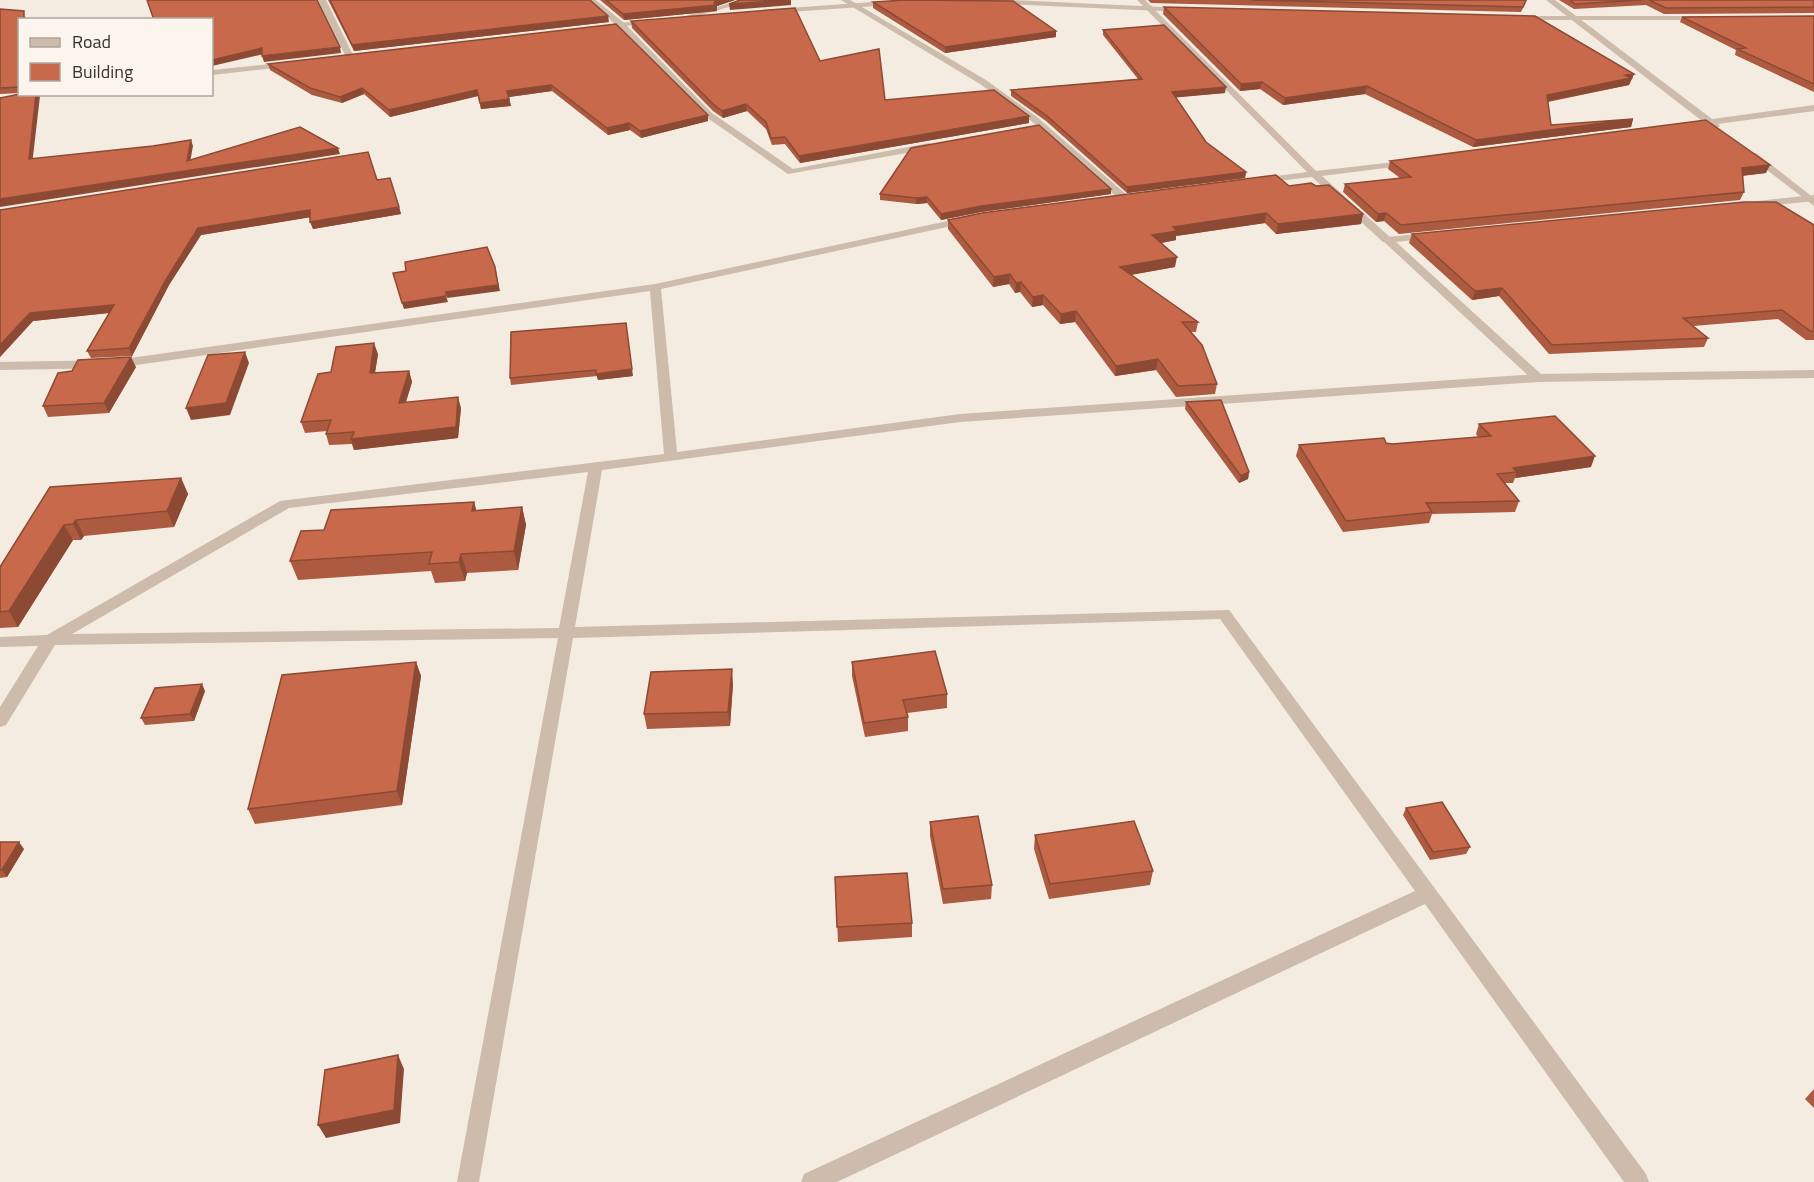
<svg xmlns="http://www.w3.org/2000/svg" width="1814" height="1182" viewBox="0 0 1814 1182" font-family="'Titillium Web',sans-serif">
  <rect width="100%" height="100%" fill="#f4ebe1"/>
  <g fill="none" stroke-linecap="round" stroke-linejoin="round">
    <path fill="#cdbbac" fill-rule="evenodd" d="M318,0H326L354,57L353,59L346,57Z
      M588,0H596L624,23L712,113L793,169L929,143L934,146L929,149L788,174L706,117L618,27Z
      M841,0H850L986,80L1037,117L1128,196V200H1120L1031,121L980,84Z
      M1137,0H1145L1316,171L1412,160L1414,162L1409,165L1322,176L1391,238V242H1383L1312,177L1258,183L1256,181L1261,178L1307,172Z
      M1546,0H1555L1712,119L1814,105V111L1718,124L1720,126L1715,129L1708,125L1686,127V123L1702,121Z
      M1750,153H1756L1814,198V206L1750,157Z
      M966,217L971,220L970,222L661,289L677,452L960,414L1538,374L1814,370V378L1538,382L960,422L602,470L575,627L1229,610L1646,1174L1649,1182H1624L1425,904L837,1182H801L804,1174L1415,891L1220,619L573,638L479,1182H457L558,638L55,645L6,725L0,727V707L38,646L0,647V637L47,635L280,501L664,454L650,291L116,368L0,370V362L116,360L655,284ZM588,472L559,628L72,634L289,508Z"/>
    <path fill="#cdbbac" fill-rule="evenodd" d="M741,0H754L686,19L682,17Z
      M901,0H937L933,2L775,13L771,11L775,9Z
      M957,0H1011L1184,8L1188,10L1184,12L961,2Z
      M1517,16H1700L1704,18L1700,20H1517Z
      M649,19H652V23L598,29L594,27Z
      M289,62L293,64L292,66L212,75V70Z
      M1814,195V201L1757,207L1752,204L1757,201Z
      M1429,233L1434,236L1433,238L1396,242L1542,375V381H1534L1382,240L1387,237Z"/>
  </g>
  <path fill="#ac5a40" d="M328,0H590L609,22L354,51Z
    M600,0H735L717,6V11L624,20Z
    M1148,0H1527L1521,12L1151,3Z
    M1559,0H1814V13L1664,14L1646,5L1574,9Z
    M873,2L1056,31V37L945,53L873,8Z
    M1164,7L1634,74L1629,85L1548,102L1551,125L1633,119L1631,127L1473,147L1365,94L1283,105L1260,89L1240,91L1163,14Z
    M0,9L26,17L20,20V93L0,94Z
    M1814,16V92L1735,55L1736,50L1680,22L1682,17Z
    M631,21L820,61L885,100L1029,116V123L800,163L785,144L772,145L766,129L747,111L723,118L713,111L632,28Z
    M616,24L708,121L641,138L630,130L608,135L552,91L509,97L511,106L481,109L478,96L390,117L364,94L342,103L312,95L270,70L268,64Z
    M1103,30L1225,93L1175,97L1206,142L1246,172L1245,178L1127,193L1046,121L1011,96V90L1138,79L1103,35Z
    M1390,161L1766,173L1742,176L1744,192L1740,200L1399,234L1384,221L1376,222L1343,192L1345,184L1400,178L1388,169Z
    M377,180L399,207L401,214L313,229L310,217L201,235L169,285L132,356L91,358L87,351L110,313L33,321L0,357V210Z
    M1289,186H1316L1363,214L1361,224L1276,234L1265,223L1176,236V240L1161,243L1175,267L1131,275L1198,322L1196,332H1191L1217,384L1215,394L1176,397L1156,370L1115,376L1075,322L1060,324L1043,305L1032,307L1020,292L1015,293L1009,284L993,287L948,229V220Z
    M880,194H1111L981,212L941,220L927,203L916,204L880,200Z
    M1814,225V340H1806L1778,319L1693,326L1708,338L1704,347L1549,354L1499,296L1472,300L1409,243L1412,234Z
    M511,332L633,376L598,380L597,376L511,385L510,378Z
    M378,354L375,373L409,371L412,382L406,402L461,408L458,438L354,450L352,444L329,445L326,434L327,431L305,433L301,422L331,372Z
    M136,367L109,413L48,417L43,406Z
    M1186,402L1249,472L1248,479L1239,483L1185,409Z
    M1479,424L1591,467L1515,478L1513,483H1505L1519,501L1515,512L1432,514L1429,523L1343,532L1296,456L1299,445L1386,443L1392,444L1478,437L1476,434Z
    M181,478L188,494L174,527L84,536L81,540H73L18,627L0,628V567L50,487Z
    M474,502L476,510L522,507L526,525L518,570L467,573L465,581L435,583L431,571L298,580L290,561L324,530Z
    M416,662L421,676L402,805L255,824L248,809Z
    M852,662L947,694V708L907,713L908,717V731L865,737L852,676Z
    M733,684L730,726L647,729L644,714Z
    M205,691L194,721L145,725L141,718Z
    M1406,808L1470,847L1466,854L1430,860L1403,815Z
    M930,822L992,885L991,899L943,904L930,836Z
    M1035,835L1153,871L1150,885L1049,899L1034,849Z
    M0,842L24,849L7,877L0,878Z
    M835,877L912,923V937L838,942Z
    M1814,1089V1108L1805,1099Z"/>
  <path fill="#8c4a34" d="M717,0H735L717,6V11L624,20L623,14Z
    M791,0V5L730,10L729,4Z
    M608,16L609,22L354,51L352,45Z
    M1056,31V37L945,53V47Z
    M340,47L341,53L264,62L262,56Z
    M262,48L264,54L212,66V60Z
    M1634,74L1629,85L1544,102L1547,95L1625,75Z
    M1262,82L1260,89L1240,91L1241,84Z
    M551,85L552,91L509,97L507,91Z
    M1367,86L1365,94L1283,105L1285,98Z
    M1226,87L1225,93L1171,98L1172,92Z
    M362,88L364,94L342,103L340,97Z
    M477,90L478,96L390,117L389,110Z
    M36,94H39L40,96L32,165L29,159Z
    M509,99L511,106L481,109L480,103Z
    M746,104L747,111L723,118L722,111Z
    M708,115V121L641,138L640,131Z
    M1029,116V123L800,163L799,156Z
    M1633,119L1631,127L1473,147L1476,140Z
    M629,123L630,130L608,135L607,128Z
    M191,140L193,146L189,168L187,161Z
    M338,148L340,154L0,207V199Z
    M1770,165L1766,173L1739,176L1742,168Z
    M1246,172L1245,178L1127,193V187Z
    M1111,189V194L981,212L941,220V214L981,206Z
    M927,197V203L916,204V198Z
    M399,207L401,214L313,229L310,222Z
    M310,210L312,217L201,235L169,285L132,356L129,348L167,278L198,228Z
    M1266,213L1265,223L1176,236V240L1151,245L1152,235L1173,227Z
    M1386,213L1384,221L1376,222L1378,214Z
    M1363,214L1361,224L1276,234L1278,224Z
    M1177,257L1175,267L1118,277L1120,267Z
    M495,267L500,291L447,298L446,292Z
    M1010,274L1009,284L993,287L994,277Z
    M1021,282L1020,292L1015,293L1016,283Z
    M1502,288L1499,296L1472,300L1475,291Z
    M1043,295V305L1032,307L1033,297Z
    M446,296L448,302L404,309L402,303Z
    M114,305L117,312L33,321L0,357V345L30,313Z
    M1076,311L1075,322L1060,324L1061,314Z
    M626,323L633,376L598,380L596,374Z
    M374,343L378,354L373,384L370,373Z
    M245,352L249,363L230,415L191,420L186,408Z
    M131,357L136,367L109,413L104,403Z
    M1158,359L1156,370L1115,376L1116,366Z
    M409,371L412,382L402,414L399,403Z
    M458,397L461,408L458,438L354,450L351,439Z
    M1595,456L1591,467L1515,478L1517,472L1513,468Z
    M1249,472L1248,479L1239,483L1241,476Z
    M181,478L188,494L174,527L167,511Z
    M474,502L479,520L472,511Z
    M522,507L526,525L518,570L514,551Z
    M76,520L84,536L81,540L73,524Z
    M64,525L73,540L18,627L9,611Z
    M461,554L467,573L465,581L459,562Z
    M416,662L421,676L402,805L397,791Z
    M732,669L733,684L730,726L728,712Z
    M202,684L205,691L194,721L190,714Z
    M19,842L24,849L7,877L2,870Z
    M398,1055L404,1069L400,1123L326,1138L318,1125Z"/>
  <path fill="#c8694b" stroke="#8c4a34" stroke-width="1.5" d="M147,0H317L340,47L262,56V48L212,60V20H154Z
    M330,0H590L608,16L352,45Z
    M606,0H717L714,3L717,5L623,14Z
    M740,0H789L729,4Z
    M905,0L1013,1L1056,31L945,47L873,2Z
    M1251,0H1526L1523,7Z
    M1570,0H1642L1575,4Z
    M1649,0H1814V7L1666,8Z
    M1164,7L1535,16L1634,74L1625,75L1631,78L1547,95L1551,125L1633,119L1476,140L1367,86L1285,98L1262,82L1241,84Z
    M795,8L820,61L879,49L885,100L994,90L1029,116L799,156L785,137L771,138L766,122L746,104L722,111L713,104L631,21Z
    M0,9L24,11V20H20V87L0,88Z
    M1814,16V84L1737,49L1746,48L1682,17Z
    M616,24L708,115L640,131L629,123L607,128L551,85L507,91L509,99L480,103L477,90L389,110L362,88L340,97L310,88L268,64Z
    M1164,25L1226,87L1172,92L1206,142L1246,172L1127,187L1047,116L1011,90L1142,79L1103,30Z
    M20,94H36L29,159L153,146L191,140L187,161L300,127L338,148L0,199V98Z
    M1706,120L1770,165L1742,168L1744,192L1401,225L1386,213L1378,214L1345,184L1411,177L1390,161Z
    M1039,125L1111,189L981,206L941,214L927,197L916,198L880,194L911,148Z
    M368,152L377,180L390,178L399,207L310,222V210L198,228L167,278L129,348L87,351L114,305L30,313L0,345V210Z
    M1276,175L1289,186L1311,183L1316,186L1329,185L1363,214L1278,224L1266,213L1173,227L1177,231L1152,235L1177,257L1120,267L1198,322H1182L1202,345L1217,384L1178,386L1158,359L1116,366L1076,311L1061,314L1043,295L1033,297L1021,282L1016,283L1010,274L994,277L948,220L982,213Z
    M1744,202H1776L1814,225V331H1810L1782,310L1683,318L1708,338L1552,345L1502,288L1475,291L1412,234Z
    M487,247L495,267L498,285L446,292V296L402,303L393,273L406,271L405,262Z
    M626,323L632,369L596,374V370L510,378L511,332Z
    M374,343L370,373L409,371L399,403L458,397L456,427L351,439L354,432L326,434L331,420L301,422L318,374L331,372L336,347Z
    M245,352L226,403L186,408L208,355Z
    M131,357L104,403L43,406L58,373L72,371L78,360Z
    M1221,400L1249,472L1241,476L1186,402Z
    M1555,416L1595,456L1513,468L1517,472L1497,474L1519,501L1426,503L1432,512L1346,521L1299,445L1384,438L1386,443L1392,444L1491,436L1479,424Z
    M181,478L167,511L76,520L73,524L64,525L9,611L0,612V567L50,487Z
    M474,502L472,511L522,507L514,551L461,554L459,562L429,564L432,552L290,561L301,531L324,530L331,510Z
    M935,651L947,694L903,700L908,717L864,723L852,662Z
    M416,662L397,791L248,809L282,675Z
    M732,669L728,712L644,714L651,672Z
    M202,684L190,714L141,718L155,688Z
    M1442,802L1470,847L1433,852L1406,808Z
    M978,816L992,885L943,889L930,822Z
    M1134,821L1153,871L1050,884L1035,835Z
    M0,842H19L2,870H0Z
    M907,873L912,923L837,927L835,877Z
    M398,1055L394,1110L318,1125L325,1070Z"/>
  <rect x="18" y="18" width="195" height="78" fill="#fbf5ee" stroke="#aea6a0" stroke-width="1.5"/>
  <rect x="30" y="38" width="30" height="9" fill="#cdbbac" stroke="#aea6a0" stroke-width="1.5"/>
  <text x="72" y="48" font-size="18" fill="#3b302b">Road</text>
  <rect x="30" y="63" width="30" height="18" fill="#c8694b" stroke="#aea6a0" stroke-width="1.5"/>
  <text x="72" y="78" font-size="18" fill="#3b302b">Building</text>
</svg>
